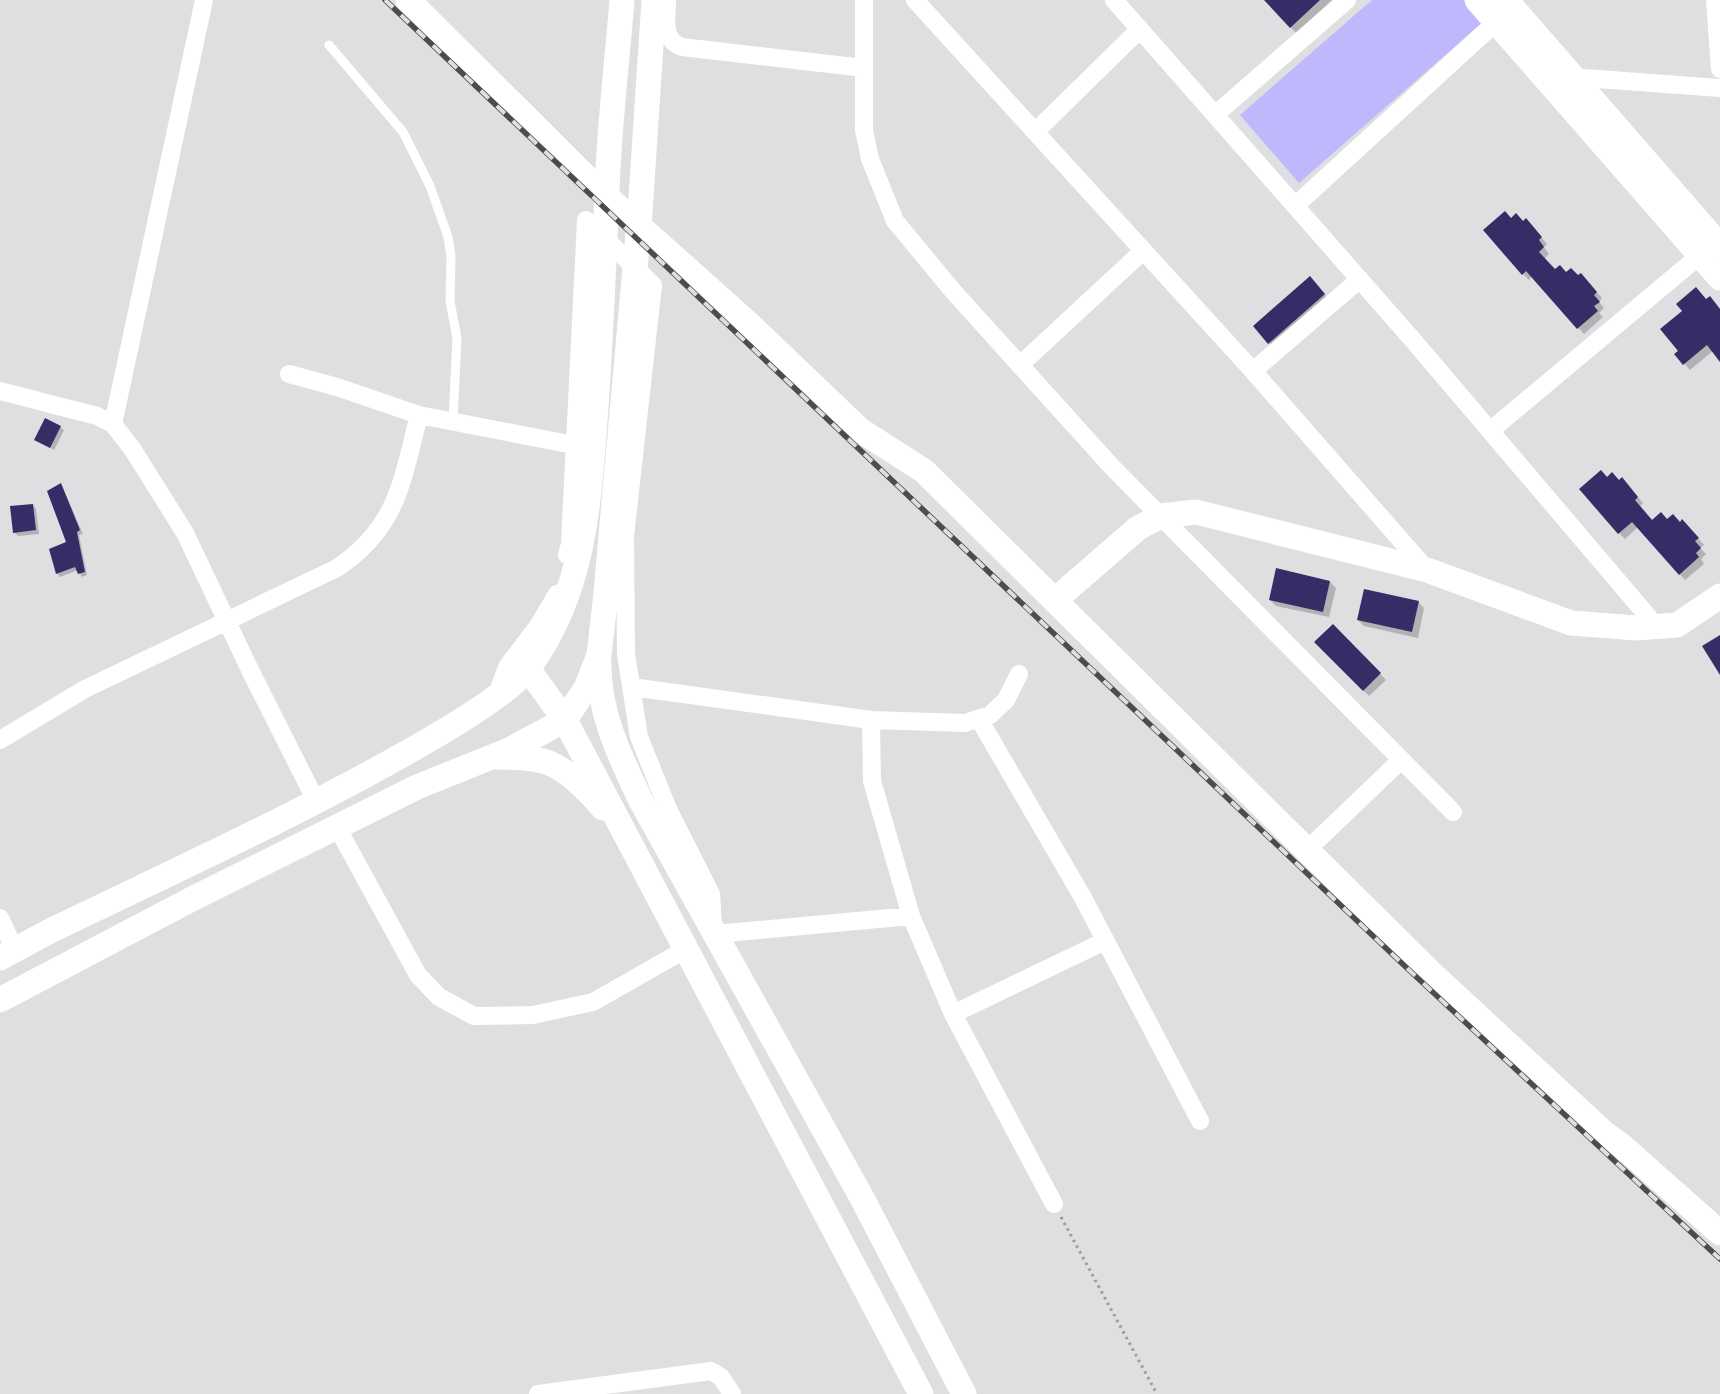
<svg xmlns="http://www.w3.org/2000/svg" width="1720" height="1394" viewBox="0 0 1720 1394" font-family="'DejaVu Sans',sans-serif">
  <rect width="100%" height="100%" fill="#dfdfe2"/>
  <path fill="#beb8fc" d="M1372,0H1464L1483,22L1299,183L1240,115Z"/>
  <path fill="#0003" d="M1265,0H1332L1296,33Z
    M1511,219L1532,226L1547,244L1544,247L1549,254L1544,259L1555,271L1586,280L1602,298L1599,302L1604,308L1599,313L1603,317L1584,334L1532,276L1529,280L1523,274Z
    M1316,284L1330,301L1275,349L1269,343Z
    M1707,300L1720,310V359L1713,351L1690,370L1676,354Z
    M60,427L64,430L54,450L36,439Z
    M1607,478L1628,485L1643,503L1640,506L1653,521L1668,520L1688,527L1704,545L1700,548L1706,554L1701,559L1704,564L1685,580L1638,527L1625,539L1619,533Z
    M61,484L83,534L79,535L87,575L82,577L78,570L60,577L57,573L68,543Z
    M33,505L36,509L39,534L18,536L14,532Z
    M1330,582L1336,588L1329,617L1276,606L1270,600Z
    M1418,602L1424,608L1418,638L1364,626L1358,620Z
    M1333,626L1386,680L1369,696L1316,642Z"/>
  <path fill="#362d66" d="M1264,0H1320L1290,28Z
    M1505,211L1511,218L1516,213L1523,221L1526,218L1542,237L1539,240L1544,247L1539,252L1555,269L1560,265L1566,272L1571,268L1578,275L1581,273L1597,292L1594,295L1600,302L1594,306L1598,311L1577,329L1526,271L1522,275L1483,230Z
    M1310,276L1325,294L1268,344L1253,326Z
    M1696,287L1706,299L1710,296L1720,309V362L1707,345L1683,365L1674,354L1678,351L1660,329L1682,311L1676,304Z
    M45,418L61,426L50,448L34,440Z
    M1601,470L1607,477L1612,472L1619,480L1622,477L1638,497L1635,500L1652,520L1661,512L1667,519L1673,514L1680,522L1682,519L1699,538L1695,541L1701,548L1696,553L1699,557L1679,575L1632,522L1618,534L1579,489Z
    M61,483L80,530L77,532L85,572L78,574L75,567L56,574L49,549L66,542L47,491Z
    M33,504L36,530L13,533L10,506Z
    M1276,568L1330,581L1323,612L1269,600Z
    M1364,589L1419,601L1412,632L1357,620Z
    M1333,624L1381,673L1363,691L1314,642Z
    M1720,635V675L1702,646Z"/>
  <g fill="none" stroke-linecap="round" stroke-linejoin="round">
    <path stroke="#9c9c9f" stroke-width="3" stroke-dasharray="2.5 4" stroke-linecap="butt" d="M1061,1217L1157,1394"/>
    <path stroke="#fff" stroke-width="9" d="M329,45L403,132L430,186L448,237L451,256L450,301L457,338L453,420"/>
    <path stroke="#fff" stroke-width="18" d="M667,0C667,19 661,39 682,47L864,68
      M864,0V130L870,159L895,221L953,291L1112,467L1453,812
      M915,0L1253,371L1427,570
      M1114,0L1412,339L1657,627
      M1715,0L1720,69
      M1571,77L1720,88
      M1216,114L1347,0
      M1035,132L1140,29
      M1296,205L1495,23
      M1020,365L1143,251
      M1253,371L1360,279
      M289,374L337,387L419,415L574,445
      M0,391L97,416L113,424L133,450L185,533L250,670L316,801
      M113,424L204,0
      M1490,431L1699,256
      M567,555L570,544L586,220L653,285L625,536L626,654L639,737L668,809L711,894L713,926
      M632,687L871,720L965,723L990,715L1006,700L1019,674
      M497,695L507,667L538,626L557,594
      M979,719L1082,896L1200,1121
      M871,720L872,781L911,916L953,1014L1054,1204
      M0,740L85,689L337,568C398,527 402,481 419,415
      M337,827L418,975L439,997L474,1016L533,1015L593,1002L686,949
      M1307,850L1401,760
      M0,918L15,950
      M716,934L911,916
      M953,1014L1105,941
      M538,1394L711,1371L721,1377L732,1394"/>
    <path stroke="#fff" stroke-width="25" d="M408,0L600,191L749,324L860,430L924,471L1431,973L1603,1132L1622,1146L1720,1233
      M1477,0L1720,278
      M1506,0L1720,246
      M1055,600L1138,528L1161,516L1196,512L1427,570L1571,623L1637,628L1677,625L1720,596
      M599,662C598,713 620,756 641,801L862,1198L964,1394
      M528,669L565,720L921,1394
      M495,757C512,757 532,757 549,763C569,771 589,792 603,808
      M0,958L50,931C174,871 300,814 420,745C450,728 510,693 530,666C586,589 589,499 596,407C601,335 604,263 607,191C609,127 617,63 622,0
      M0,1000L190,900L417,787L509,750L565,720L586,688L599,655L605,603L640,212L654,0"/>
    <defs>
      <path id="rail" d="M385,0L1409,970L1720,1259"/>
    </defs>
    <use href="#rail" stroke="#4c4c4e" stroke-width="5.5"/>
    <use href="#rail" stroke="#dfdfe2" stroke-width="4" stroke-dasharray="11" stroke-linecap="butt"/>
  </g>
</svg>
